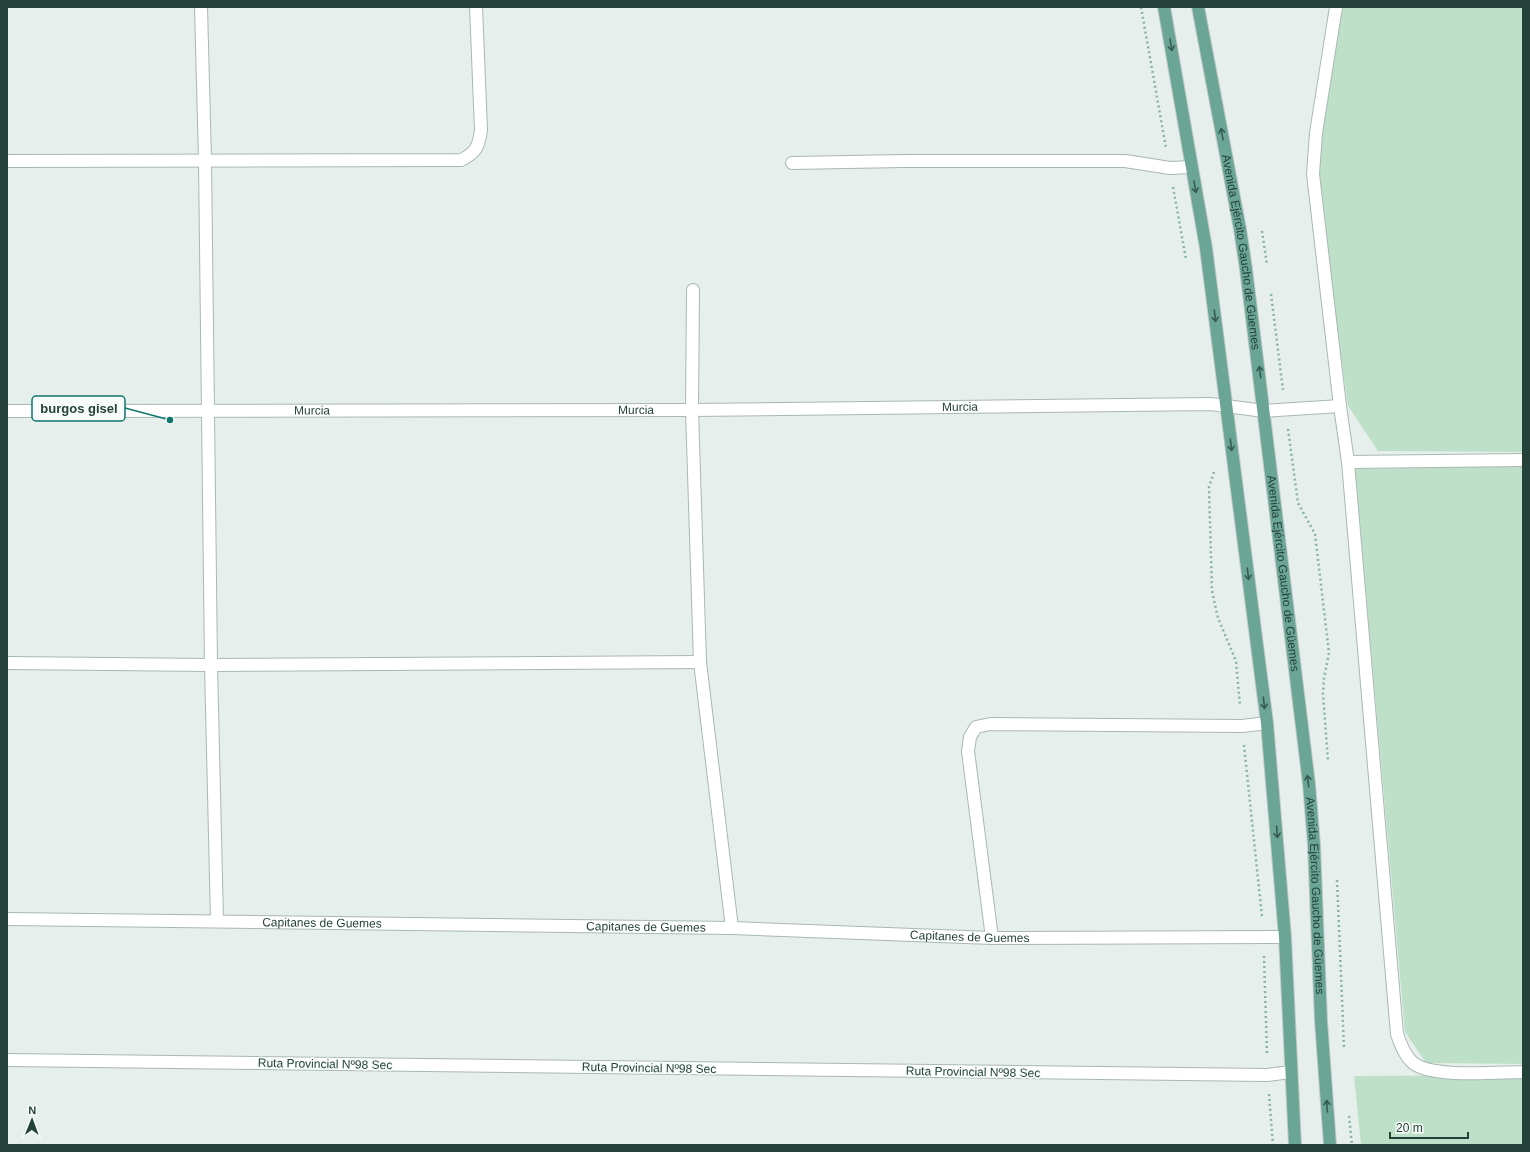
<svg xmlns="http://www.w3.org/2000/svg" width="1530" height="1152" viewBox="0 0 1530 1152" font-family="Helvetica,sans-serif">
  <rect width="100%" height="100%" fill="#e6efeb"/>
  <path fill="#bfe0c8" d="M1343,7H1523V452L1378,451L1348,406L1313,160Z
    M1523,466V1064L1426,1063L1405,1032L1355,469Z
    M1523,1075V1145H1361L1354,1076Z"/>
  <g fill="none" stroke-linecap="round" stroke-linejoin="round">
    <defs>
      <g id="minor">
        <path d="M201,7L205,160L211,665L217,921"/>
        <path d="M1336,7L1316,133L1313,174L1340,406L1348,462L1397,1034C1400,1043 1404,1054 1411,1061C1427,1079 1498,1072 1523,1072"/>
        <path d="M7,161L461,160C476,153 479,146 481,130L476,7"/>
        <path d="M792,163L903,161H1125L1170,168L1191,167"/>
        <path d="M693,290L692,410L700,662L732,928"/>
        <path id="s1" d="M7,411L692,410L1211,404L1264,411L1340,406"/>
        <path d="M1348,462L1523,460"/>
        <path d="M7,663L211,665L700,662"/>
        <path id="s2" d="M7,919L732,928L992,938L1285,937"/>
        <path d="M992,938L968,751L970,737L976,727L990,724L1242,726L1267,723"/>
        <path d="M7,1060L1267,1075L1291,1072"/>
      </g>
      <g id="major">
        <path d="M1164,7L1206,248L1267,723L1285,937L1295,1145"/>
        <path id="s3" d="M1198,7L1240,229L1246,269L1309,784L1314,845L1321,1021L1330,1145"/>
      </g>
    </defs>
    <use href="#minor" stroke="#a8b8b2" stroke-width="14"/>
    <use href="#major" stroke="#c2cac8" stroke-width="14"/>
    <path stroke="#86b3a5" stroke-width="2.5" stroke-dasharray="2 3" stroke-linecap="butt" d="M1141,7L1166,148
      M1173,187L1186,259
      M1262,231L1267,265
      M1271,294L1283,390
      M1288,429L1298,503L1315,534L1329,653L1324,678L1323,694L1328,761
      M1214,472L1209,487L1212,591L1218,618L1236,661L1240,706
      M1244,745L1262,917
      M1337,880L1344,1047
      M1264,956L1267,1055
      M1269,1094L1273,1145
      M1349,1116L1352,1145"/>
    <use href="#minor" stroke="#fff" stroke-width="12"/>
    <use href="#major" stroke="#6aa596" stroke-width="12"/>
  </g>
  <defs><path id="oneway-shaft" d="M-6 0H5M1.5-3L5.5 0L1.5 3" fill="none" stroke-width="1.6" stroke-linecap="round" stroke-linejoin="round"/></defs>
  <g stroke="#365b51">
    <use href="#oneway-shaft" transform="translate(1171 45) rotate(80)"/>
    <use href="#oneway-shaft" transform="translate(1222 134) rotate(-100)"/>
    <use href="#oneway-shaft" transform="translate(1195 187) rotate(80)"/>
    <use href="#oneway-shaft" transform="translate(1215 316) rotate(83)"/>
    <use href="#oneway-shaft" transform="translate(1260 372) rotate(-97)"/>
    <use href="#oneway-shaft" transform="translate(1231 445) rotate(83)"/>
    <use href="#oneway-shaft" transform="translate(1248 574) rotate(83)"/>
    <use href="#oneway-shaft" transform="translate(1264 703) rotate(83)"/>
    <use href="#oneway-shaft" transform="translate(1308 781) rotate(-97)"/>
    <use href="#oneway-shaft" transform="translate(1277 832) rotate(86)"/>
    <use href="#oneway-shaft" transform="translate(1327 1106) rotate(-94)"/>
  </g>
  <g text-anchor="middle" dominant-baseline="central" stroke-width="3.5" stroke-linejoin="round" paint-order="stroke">
    <g font-size="12" fill="#24423a" stroke="#f7fbf9">
      <text stroke="none"><textPath href="#s3" startOffset="249">Avenida Ejército Gaucho de Güemes</textPath></text>
      <text stroke="none"><textPath href="#s1" startOffset="953">Murcia</textPath></text>
      <text stroke="none"><textPath href="#s1" startOffset="305">Murcia</textPath></text>
      <text stroke="none"><textPath href="#s1" startOffset="629">Murcia</textPath></text>
      <text stroke="none"><textPath href="#s3" startOffset="573">Avenida Ejército Gaucho de Güemes</textPath></text>
      <text stroke="none"><textPath href="#s3" startOffset="897">Avenida Ejército Gaucho de Güemes</textPath></text>
      <text stroke="none"><textPath href="#s2" startOffset="315">Capitanes de Guemes</textPath></text>
      <text stroke="none"><textPath href="#s2" startOffset="639">Capitanes de Guemes</textPath></text>
      <text stroke="none"><textPath href="#s2" startOffset="963">Capitanes de Guemes</textPath></text>
      <text transform="translate(325 1064) rotate(1)">Ruta Provincial Nº98 Sec</text>
      <text transform="translate(649 1068) rotate(1)">Ruta Provincial Nº98 Sec</text>
      <text transform="translate(973 1072) rotate(1)">Ruta Provincial Nº98 Sec</text>
    </g>
  </g>
  <path fill="none" stroke="#0f766e" stroke-width="1.5" d="M170 420L125 408"/>
  <circle fill="#0f766e" stroke="#f7fbf9" stroke-width="1.5" cx="170" cy="420" r="4"/>
  <rect fill="#f7fbf9" stroke="#0f766e" stroke-width="1.5" x="32" y="396" width="93" height="25" rx="4"/>
  <g font-size="13" text-anchor="middle" font-weight="bold" fill="#24423a">
    <text x="79" y="413">burgos gisel</text>
  </g>
  <rect width="1530" height="1152" fill="none" stroke="#24423a" stroke-width="16"/>
  <g transform="translate(32 1120) rotate(1)" stroke="#f7fbf9" stroke-width="3" paint-order="stroke">
  <path d="M0-3L7 15L0 10L-7 15Z" fill="#24423a"/>
  <text y="-6" font-size="11" font-weight="bold" text-anchor="middle" fill="#24423a">N</text>
  </g>
  <path d="M1390 1132v6h78v-6" fill="none" stroke="#24423a" stroke-width="2"/>
  <text x="1396" y="1132" font-size="12" fill="#24423a" stroke="#f7fbf9" stroke-width="3" paint-order="stroke">20 m</text>
</svg>
